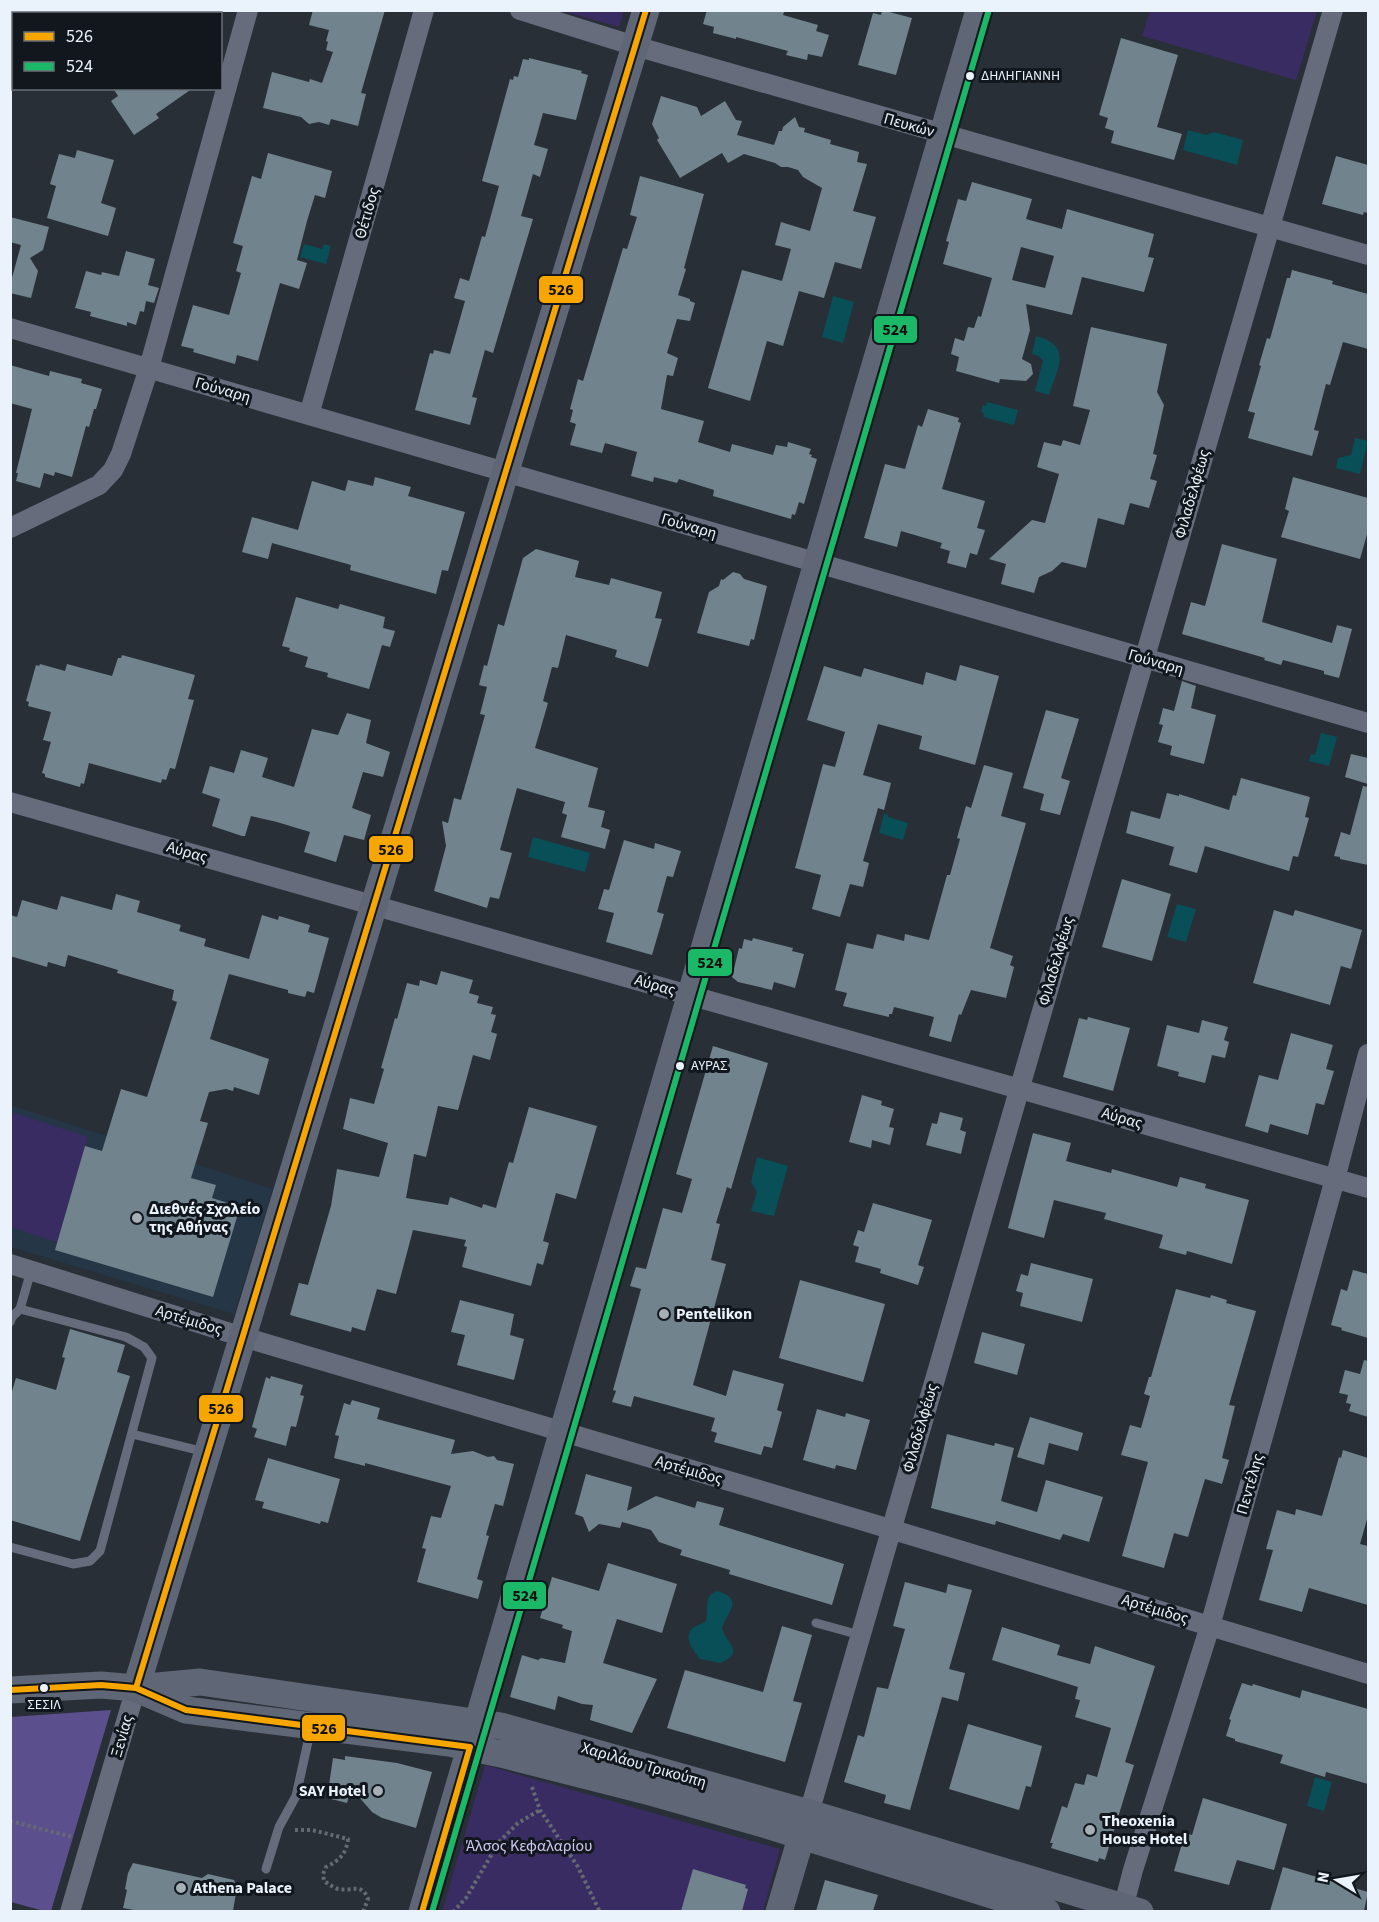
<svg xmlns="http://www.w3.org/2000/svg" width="1379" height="1922" viewBox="0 0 1379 1922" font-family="'Source Sans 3',sans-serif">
  <rect width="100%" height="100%" fill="#282f37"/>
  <path fill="#253647" d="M10,1105L273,1189L234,1314L11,1247Z"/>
  <path fill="#392c62" d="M1150,10H1317V11L1296,80L1142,36Z
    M562,11L624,10V11L619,27Z
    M11,1112L88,1137L57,1242L11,1227Z
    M485,1765L780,1849L763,1911L442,1912Z"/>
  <path fill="#5c4f8e" d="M111,1710L51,1911H44L11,1902V1717Z"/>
  <path fill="#084f58" d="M1188,130L1206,135L1214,132L1243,140L1237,165L1183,150Z
    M304,244L322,249L324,244L331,246L326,264L300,257Z
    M833,296L854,302L843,343L822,337Z
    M1036,336C1073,346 1058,367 1049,395L1035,391L1043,361L1039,356L1032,354Z
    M987,402L1018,410L1014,425L983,417L984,413L981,412L983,405L986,406Z
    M1355,438L1368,441L1360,474L1336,468L1338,458L1351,455Z
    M1321,733L1337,737L1329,766L1309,761L1311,754L1315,755Z
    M884,814L888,815V817L908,823L903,840L879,833Z
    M533,837L590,853L585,872L528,857Z
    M1177,904L1196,909L1186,942L1167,937Z
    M757,1157L788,1166L774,1216L751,1211L757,1192L751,1182Z
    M717,1591C745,1599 727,1612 722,1628C725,1642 747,1653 720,1663L700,1659C694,1651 682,1637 693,1628C697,1625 702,1624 706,1621C709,1609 703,1596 717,1591Z
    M1315,1777L1332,1782L1324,1811L1307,1806Z"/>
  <path fill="#71838d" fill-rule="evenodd" d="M313,10H385L361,93L366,94L358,126L331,119L329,125L319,122L309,124L301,117L263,108L272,72L309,82L310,79L322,83L333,52L326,50L328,42L326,41L329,30L309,25Z
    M707,10H785L783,15L818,25L816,31L829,35L822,57L808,54L807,60L786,55L788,51L736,37V39L713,33L714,27L703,24Z
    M882,10L912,18L896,75L858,65L873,13L881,15Z
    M1121,38L1178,55L1157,127L1182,134L1174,160L1111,143L1114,131L1105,128L1108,118L1099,115Z
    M529,58L582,71L581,73L588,75L576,120L543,113L534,145L548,149L540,177L533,174L521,216L533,219L493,353L485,350L472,397L477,398L470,425L415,410L430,353L433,354L434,350L450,354L465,301L454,298L460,278L469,281L482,236L485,237L499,186L482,181L510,79L513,80L514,76L518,77L523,59L529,60Z
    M113,88H193L156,114L159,118L134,135L111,101L118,96Z
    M661,96L697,107L701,116L725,101L736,120L742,121L737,135L774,145L779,131H782L783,127L795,117L799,127L805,128L804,132L831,140L830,144L859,152L857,162L867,164L853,211L876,217L861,269L835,262L824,298L799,291L783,346L767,341L750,401L708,388L742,270L782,281L791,249L775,245L781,222L810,231L822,188L803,177L798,170L788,167H781L775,163L744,154L728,163L722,153L680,178L657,140L659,138L652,124Z
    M77,150L114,160L101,203L116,208L108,236L47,218L56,186L50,184L59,154L75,158Z
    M268,153L332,171L325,198L315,195L307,221L297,260L307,263L299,289L280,283L258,361L237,355L235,364L193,352L194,349L181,346L193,305L229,315L241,273L236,271L243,246L233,243L252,176L261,179Z
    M1336,156L1368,165V213L1364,212L1363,215L1322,204Z
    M640,176L704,194L684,268L686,269L678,295L690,299V301L695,303L690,321L677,319L667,353L678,358L673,376L667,375L661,409L704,421L698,442L730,452L732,444L773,455L776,445L787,447L788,442L811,449L809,454L812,455L811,457L817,459L804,504L799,502L795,515L792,514L791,519L713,496L714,490L679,479L677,483L654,477L653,482L631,476L637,452L605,443L602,453L570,445L576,424L570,422L573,410L570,409L578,379L583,381L623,248L627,249L637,217L630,215Z
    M972,182L1032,199L1026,219L1062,229L1067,209L1154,234L1148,257L1154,258L1144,292L1082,277L1072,315L1026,304L1030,330L1022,359L1031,364L1033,374L1026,381L1000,379L999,383L956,371L959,357L951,354L955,338L964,341L968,327L974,328L978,316L981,317L992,278L943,264L949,242L946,241L958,199L966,201ZM1021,247L1054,256L1045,288L1012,280Z
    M10,217L49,227L43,250L30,258L38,271L31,298L10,293V285L21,245L10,242Z
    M126,251L155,259L148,285L159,288L154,303L146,301L144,312L140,311L136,325L127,322V326L90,316L91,312L75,308L86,271L101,275L102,272L119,276Z
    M1292,270L1333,281L1332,284L1368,294V349L1343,342L1330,385L1326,384L1314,430L1319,431L1312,456L1248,438L1255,413L1248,411L1261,366L1259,365L1267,338L1270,339L1287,278H1290Z
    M1091,327L1167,344L1157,392L1164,405L1153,454L1157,455L1150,479L1157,481L1149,508L1130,503L1124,525L1098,518L1086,568L1062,562L1052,571L1039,577L1034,593L1001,584L1006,564L989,559L1032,520L1045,523L1059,474L1037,467L1044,442L1061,446L1063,440L1080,445L1090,410L1073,406Z
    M10,365L49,376L50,371L82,379L81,383L102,389L96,409H94L89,427L86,426L72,477L55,472L54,476L44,473L40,488L16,481L18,473H16L32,409L10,403Z
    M928,409L959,418L958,422L961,423L942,489L985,501L977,528L985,530L977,555L970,553L966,568L947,563L950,551L940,548L942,543L901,531L897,547L864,538L885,464L905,469L918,425L922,427Z
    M375,477L411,487L408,496L465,512L448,571L442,570L436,594L350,570L351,565L272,543L268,559L242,552L252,517L298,530L312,481L345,491L348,480L373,486Z
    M1293,477L1368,498V531L1360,559L1281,537L1289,511L1285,509Z
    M1222,544L1277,559L1262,622L1332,643L1337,625L1352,629L1339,678L1324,674V671L1283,660L1281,665L1264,660L1265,658L1182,634L1191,602L1205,606Z
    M536,549L579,561L575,577L609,585L611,578L662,592L655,618L662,619L648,667L615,657L617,650L566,635L558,668L552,667L543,701L548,703L535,748L598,768L588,807L605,811L601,827L610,830L605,849L561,837L567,815L562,813L565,802L517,788L500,850L512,853L499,899L490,897L487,908L434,891L446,846L442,821L448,823L454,798L461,800L485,715L480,714L487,687L479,685L484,665L487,666L498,624L504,626L523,558Z
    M733,572L740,574L744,579L767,586L754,640L751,639L749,646L697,633L709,592L719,586L721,579L723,580Z
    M296,597L338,609L340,604L385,617L383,628L395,631L390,647L382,645L369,689L327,677L328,673L305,667L308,657L289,651L290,648L282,646Z
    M122,655L195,675L188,699L194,700L175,769L170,768L166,780L162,779L161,783L89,763L84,784L81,783L80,787L45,777V774L42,773L51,742L43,740L51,712L28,706L29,702L26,701L36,665L39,666L40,664L65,671L67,664L112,676L118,658H121Z
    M960,665L999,676L975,765L919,749L922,736L878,724L863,775L891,783L884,810L878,808L863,861L869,863L863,887L850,884L840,917L812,909L821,875L795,868L823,764L835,767L845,732L807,720L824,666L861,677L864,668L923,685L926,672L956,681Z
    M1182,681L1196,686L1191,708L1216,715L1204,764L1170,755L1172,746L1158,742L1163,725L1159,724L1163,708L1174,711Z
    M1046,710L1079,719L1061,778L1070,781L1060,815L1040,810L1044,794L1023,788Z
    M347,713L371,720L366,743L390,752L383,777L363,772L352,808L371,815L364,840L344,835L336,862L304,852L310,832L277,822L251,816L245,836H242L212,826L220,799L202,793L210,766L234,773L241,750L268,758L262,777L294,787L312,729L338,735Z
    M1351,754L1368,758V784L1345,777Z
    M984,765L1013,773L1001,816L1026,823L990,948L1013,956L1010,965L1014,967L1006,998L971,990L961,1015L959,1014L951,1042L929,1036L934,1017L894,1007L892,1014H889V1017L843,1006L847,993L835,990L847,943L873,949L877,934L904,941L905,934L929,940L947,875H950L960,839L957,838L966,806L971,808Z
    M1241,778L1310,797L1305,817L1309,818L1298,857L1293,856L1289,871L1205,846L1197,873L1169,865L1174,847L1126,833L1131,811L1160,819L1167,793L1179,796V794L1229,810L1233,795L1236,796Z
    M1363,786L1368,787V865L1340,859V857L1334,856L1341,832L1350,835Z
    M624,840L654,849L655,843L681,851L673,877L667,876L657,912L664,914L652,955L606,942L614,913L598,909L604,889L609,890Z
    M1122,879L1171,894L1152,961L1102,947Z
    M116,894L140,901L137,912L181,925L179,931L206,939L204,946L249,959L262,915L278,920L279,916L310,925L308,932L329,938L314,993L307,991L305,997L288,993V990L229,974L210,1039L269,1059L259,1095L234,1087L233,1091L226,1089L209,1092L200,1121L208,1123L191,1178L216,1185L212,1198L240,1207L213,1297L55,1250L85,1146L102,1151L121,1089L147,1097L177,1002L172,1000L174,990L117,973L118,970L68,955L65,967L48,962L47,967L10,956V915L17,917L22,900L57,910L61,896L112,910Z
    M1274,910L1293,916L1295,910L1362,930L1351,969L1341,966L1330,1005L1253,983Z
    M753,938L793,948L792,951L804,954L795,988L774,982L772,990L738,982L732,977L739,948L742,949L744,939L752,941Z
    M441,971L473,980L469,993L479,996L477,1003L493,1007L491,1014L496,1015L491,1032L497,1034L490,1060L473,1055L458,1110L438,1106L426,1157L414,1154L406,1198L448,1205L450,1197L482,1208L483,1204L496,1208L509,1162L513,1163L529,1107L597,1126L576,1199L556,1193L543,1241L549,1243L543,1265L537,1263L531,1286L462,1267L467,1247L464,1246L466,1240L413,1230L396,1294L377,1289L365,1331L352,1327L351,1332L290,1315L299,1283L308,1285L331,1206L337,1169L379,1177L388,1143L343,1129L350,1098L374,1104L384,1069L381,1068L395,1018L397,1019L407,983L419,986L420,980L437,985Z
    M1088,1017L1130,1028L1113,1091L1063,1077L1079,1018L1087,1020Z
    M1202,1020L1228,1027L1224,1040L1229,1042L1225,1058L1212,1055L1205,1083L1178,1076L1179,1072L1157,1066L1167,1025L1199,1033Z
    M1291,1033L1333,1045L1326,1069L1334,1071L1324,1105L1316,1103L1308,1135L1270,1124L1268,1133L1245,1126L1259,1075L1278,1080Z
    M713,1046L768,1063L731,1189L727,1187L716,1223L720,1224L711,1260L726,1264L693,1385L726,1396L733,1370L784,1384L777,1410L782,1412L772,1448L764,1446L761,1455L714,1442L717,1433L711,1431L715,1418L634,1396L631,1407L612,1402L616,1391L613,1390L641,1289L630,1286L636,1267L646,1269L663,1208L682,1213L692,1179L676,1174Z
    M862,1095L882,1101L881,1105L894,1109L889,1127L894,1128L890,1145L872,1140L871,1148L849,1142Z
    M940,1112L963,1118L960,1130L966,1132L961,1154L926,1145L932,1123L937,1124Z
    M1033,1133L1071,1143L1066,1161L1111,1173L1112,1169L1177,1187L1180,1177L1206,1184L1205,1188L1249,1200L1232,1264L1187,1251L1186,1255L1159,1248L1163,1235L1104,1219L1106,1213L1054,1200L1044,1238L1008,1228Z
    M873,1203L932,1220L918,1265L924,1267L918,1285L880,1273L881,1269L855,1262L859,1247L853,1245L858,1230L864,1232Z
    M1031,1263L1093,1279L1082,1322L1020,1306L1023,1293L1016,1291L1021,1274L1028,1276Z
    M1353,1270L1368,1274V1338L1341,1330L1342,1328L1331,1325L1341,1289L1347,1291Z
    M800,1280L885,1304L863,1382L779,1358Z
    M1176,1289L1210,1298L1211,1295L1227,1300L1226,1303L1256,1311L1229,1405L1235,1406L1222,1458L1229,1460L1222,1484L1205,1479L1188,1537L1174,1533L1164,1568L1122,1556L1148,1462L1121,1455L1130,1425L1141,1428L1150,1396L1144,1394L1149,1377H1151Z
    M460,1300L514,1314L510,1335L524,1339L514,1380L457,1365L465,1335L451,1332Z
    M70,1329L125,1345L117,1372L130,1376L80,1541L10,1520V1398L16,1378L56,1390L65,1358L62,1357Z
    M982,1332L1025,1344L1017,1375L974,1363Z
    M1364,1360L1368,1361V1417L1349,1411L1351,1404L1346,1403L1348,1395L1339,1393L1345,1370L1360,1374Z
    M271,1376L303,1385L300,1395L304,1396L296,1427L291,1426L286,1446L254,1437L257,1429L252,1427L266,1377L270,1379Z
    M352,1400L380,1408L377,1419L455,1440L451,1454L473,1451L488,1457L494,1456L497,1460L514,1464L503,1506L495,1504L486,1535L489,1536L477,1579L483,1581L478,1599L417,1582L426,1549L422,1548L431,1516L441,1518L451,1486L365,1463V1466L334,1458L339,1436L335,1435L344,1403L350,1405Z
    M817,1409L845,1417L846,1413L870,1420L856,1470L836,1465L835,1469L803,1460Z
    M1030,1417L1083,1433L1078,1451L1049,1443L1044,1465L1017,1457Z
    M947,1434L994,1446L995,1443L1014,1448L1001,1501L1037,1512L1046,1480L1103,1497L1089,1542L1063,1534L1060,1540L996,1521L995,1525L931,1508Z
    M1343,1450L1368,1458V1516L1360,1544L1368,1546V1605L1309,1588L1302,1612L1259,1600L1273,1550L1266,1549L1277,1510L1295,1515L1296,1509L1322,1516L1339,1457L1341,1458Z
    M268,1458L340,1479L328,1523L321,1521L320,1524L262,1508L264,1502L255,1500Z
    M586,1474L632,1487L627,1511L656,1496L695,1508L697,1501L724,1508L719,1525L844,1564L832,1605L729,1574L730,1570L680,1555L682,1550L659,1542L651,1530L622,1522L620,1528L599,1524L589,1532L583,1517L575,1514Z
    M608,1563L677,1584L662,1633L617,1619L603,1663L657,1679L632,1733L590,1720L593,1705L582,1704L558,1696L555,1710L510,1697L522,1655L538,1660L541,1658L565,1663L572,1631L562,1628L563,1625L540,1618L552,1577L599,1591Z
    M905,1582L946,1593L948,1584L972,1590L949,1669L965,1673L958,1701L942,1697L910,1810L884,1803L886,1795L844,1782L858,1735L864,1737L877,1687L888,1689L905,1629L893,1626Z
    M782,1626L812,1635L793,1701L802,1703L785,1762L667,1728L685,1670L763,1692Z
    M1002,1627L1060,1645L1057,1655L1090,1664L1095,1646L1155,1666L1125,1762L1134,1765L1105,1860L1099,1858L1098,1862L1071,1854L1051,1848L1053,1843H1050L1062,1806L1067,1808L1075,1783L1084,1785L1087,1774L1097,1777L1111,1728L1075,1717L1080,1700L1075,1699L1078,1687L992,1660Z
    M1242,1683L1252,1686L1253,1684L1300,1698L1302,1690L1368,1709V1784L1326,1772L1325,1777L1280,1763L1283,1755L1235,1741V1739L1226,1736L1231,1720L1229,1719Z
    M968,1724L1042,1746L1031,1787L1026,1786L1019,1810L949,1789Z
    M345,1756L397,1763L432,1772L416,1828L382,1818L372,1812L351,1788L347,1803L331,1799L329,1785L333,1758L345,1760Z
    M1203,1798L1287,1824L1274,1870L1237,1860L1229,1885L1174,1871L1185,1833L1192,1835Z
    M133,1863L202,1878L208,1874L234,1880L237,1887L233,1911H139L123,1908L127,1890L125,1889L128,1873Z
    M1283,1867L1368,1892L1364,1911H1270Z
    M693,1869L746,1885L745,1888L748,1889L742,1911H681Z
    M825,1880L878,1895L873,1911H816Z"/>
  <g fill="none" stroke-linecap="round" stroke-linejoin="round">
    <path stroke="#646973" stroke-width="4" stroke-dasharray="3 3" stroke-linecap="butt" d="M532,1787L540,1810L578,1867L600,1912
      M10,1821L73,1837
      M295,1830H312L348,1839C346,1854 340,1860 326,1867L323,1874L324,1881C329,1884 332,1887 338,1889C351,1892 362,1882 368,1899L363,1912
      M453,1912L466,1898L499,1842L518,1823L540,1810"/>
    <path stroke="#676c7c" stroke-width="9" d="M20,1309L31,1271
      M10,1322L12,1317L20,1309L126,1337L144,1347L152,1358L100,1551L90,1561L73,1564L10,1547
      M132,1434L205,1452
      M816,1623L860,1635
      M266,1869L279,1827L296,1796L311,1728"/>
    <path stroke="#676c7c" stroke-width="20" d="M520,10L635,46L1368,255
      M10,328L1368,723
      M309,415L424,10
      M10,528L99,485L113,470L121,454L149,368L248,10
      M10,802L1368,1188
      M10,1264L243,1337L857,1519L1368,1674
      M809,1813L1333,10
      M70,1912L136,1688
      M1122,1912L1133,1870L1210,1626L1335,1179L1368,1054"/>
    <path stroke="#5f6675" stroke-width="27" d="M136,1688L646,10
      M137,1689L186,1710L449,1743L501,1754L654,1793L770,1826L1047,1912
      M10,1690L101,1685L136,1688L200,1682L501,1726L809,1813L1140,1912
      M422,1912L979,10
      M779,1912L806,1821"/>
    <defs>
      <path id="bus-1" d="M136,1688L646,10
        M10,1690L101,1685L136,1688L186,1710L470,1747L422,1912"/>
      <path id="bus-2" d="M432,1912L988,13"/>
    </defs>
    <use href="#bus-1" stroke="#11171d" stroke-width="10"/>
    <use href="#bus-2" stroke="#11171d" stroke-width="10"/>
    <use href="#bus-1" stroke="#f7a600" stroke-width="6"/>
    <use href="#bus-2" stroke="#1ab867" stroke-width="6"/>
  </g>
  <g fill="#eaf2fb" stroke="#11171d" stroke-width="2">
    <circle cx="970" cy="76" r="5"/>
    <circle cx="680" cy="1066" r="5"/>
    <circle cx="44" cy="1688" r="5"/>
  </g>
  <g fill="#a6aeb6" stroke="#11171d" stroke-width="2">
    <circle cx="137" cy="1218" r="6"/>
    <circle cx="664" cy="1314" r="6"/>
    <circle cx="378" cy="1791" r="6"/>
    <circle cx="1090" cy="1830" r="6"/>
    <circle cx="181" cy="1888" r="6"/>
  </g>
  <g text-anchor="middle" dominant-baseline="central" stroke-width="6" stroke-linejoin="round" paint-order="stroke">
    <g font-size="14" fill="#eaf2fb" stroke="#11171d" text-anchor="start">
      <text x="981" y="76">ΔΗΛΗΓΙΑΝΝΗ</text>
      <text x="691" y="1066">ΑΥΡΑΣ</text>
      <text x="44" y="1705" text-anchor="middle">ΣΕΣΙΛ</text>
    </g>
    <g font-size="16" fill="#eaf2fb" stroke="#11171d">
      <text transform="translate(909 125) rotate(16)">Πευκών</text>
      <text transform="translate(367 213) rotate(-74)">Θέτιδος</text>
      <text transform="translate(223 390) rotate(16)">Γούναρη</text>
      <text transform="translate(1192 494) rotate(-74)">Φιλαδελφέως</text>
      <text transform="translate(689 526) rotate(16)">Γούναρη</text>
      <text transform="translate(1156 662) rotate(16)">Γούναρη</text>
      <text transform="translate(187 852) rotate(16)">Αύρας</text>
      <text transform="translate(1056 961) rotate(-74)">Φιλαδελφέως</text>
      <text transform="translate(655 985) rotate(16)">Αύρας</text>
      <text transform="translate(1122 1118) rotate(16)">Αύρας</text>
      <text transform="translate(189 1320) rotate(17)">Αρτέμιδος</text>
      <text transform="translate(920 1428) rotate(-74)">Φιλαδελφέως</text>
      <text transform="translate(689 1470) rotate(16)">Αρτέμιδος</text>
      <text transform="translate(1250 1484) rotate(-74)">Πεντέλης</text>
      <text transform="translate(1155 1609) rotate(17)">Αρτέμιδος</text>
      <text transform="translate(122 1736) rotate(-74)">Ξενίας</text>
      <text transform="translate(644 1765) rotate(16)">Χαριλάου Τρικούπη</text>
    </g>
    <g font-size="16" font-weight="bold" fill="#eaf2fb" stroke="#11171d" text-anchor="start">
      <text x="149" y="1209">Διεθνές Σχολείο<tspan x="149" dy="18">της Αθήνας</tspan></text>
      <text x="676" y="1314">Pentelikon</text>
      <text x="366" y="1791" text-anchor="end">SAY Hotel</text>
      <text x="1102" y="1821">Theoxenia<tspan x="1102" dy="18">House Hotel</tspan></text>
      <text x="193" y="1888">Athena Palace</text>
    </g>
    <g font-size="16" fill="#cec8f1" stroke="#11171d">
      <text x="529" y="1846">Άλσος Κεφαλαρίου</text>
    </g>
  </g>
  <g stroke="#11171d" stroke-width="2">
    <rect x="538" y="275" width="46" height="29" rx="6" fill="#f7a600"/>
    <rect x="873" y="315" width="45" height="29" rx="6" fill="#1ab867"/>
    <rect x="368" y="835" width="46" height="28" rx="6" fill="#f7a600"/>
    <rect x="687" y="948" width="46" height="29" rx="6" fill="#1ab867"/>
    <rect x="198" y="1394" width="46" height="29" rx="6" fill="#f7a600"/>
    <rect x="502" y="1581" width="45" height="29" rx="6" fill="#1ab867"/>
    <rect x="301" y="1714" width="45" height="28" rx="6" fill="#f7a600"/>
  </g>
  <g font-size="16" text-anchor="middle" font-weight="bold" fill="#111">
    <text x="561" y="295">526</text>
    <text x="895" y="335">524</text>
    <text x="391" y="855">526</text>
    <text x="710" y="968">524</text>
    <text x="221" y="1414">526</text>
    <text x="525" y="1601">524</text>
    <text x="324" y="1734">526</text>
  </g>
  <rect width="1379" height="1922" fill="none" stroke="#eaf2fb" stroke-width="24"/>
  <rect x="12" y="12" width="210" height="78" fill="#11171d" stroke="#686f76" stroke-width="1.5"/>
  <rect x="24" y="32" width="30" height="9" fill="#f7a600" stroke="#686f76" stroke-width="1.5"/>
  <text x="66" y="42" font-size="18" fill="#eaf2fb">526</text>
  <rect x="24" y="62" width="30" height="9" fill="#1ab867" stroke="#686f76" stroke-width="1.5"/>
  <text x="66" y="72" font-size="18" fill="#eaf2fb">524</text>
  <g transform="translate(1337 1880) rotate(281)" stroke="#11171d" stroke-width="4.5" paint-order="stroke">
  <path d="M0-4.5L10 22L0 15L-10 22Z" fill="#eaf2fb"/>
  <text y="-9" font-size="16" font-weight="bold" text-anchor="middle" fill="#eaf2fb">N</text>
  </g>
</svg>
